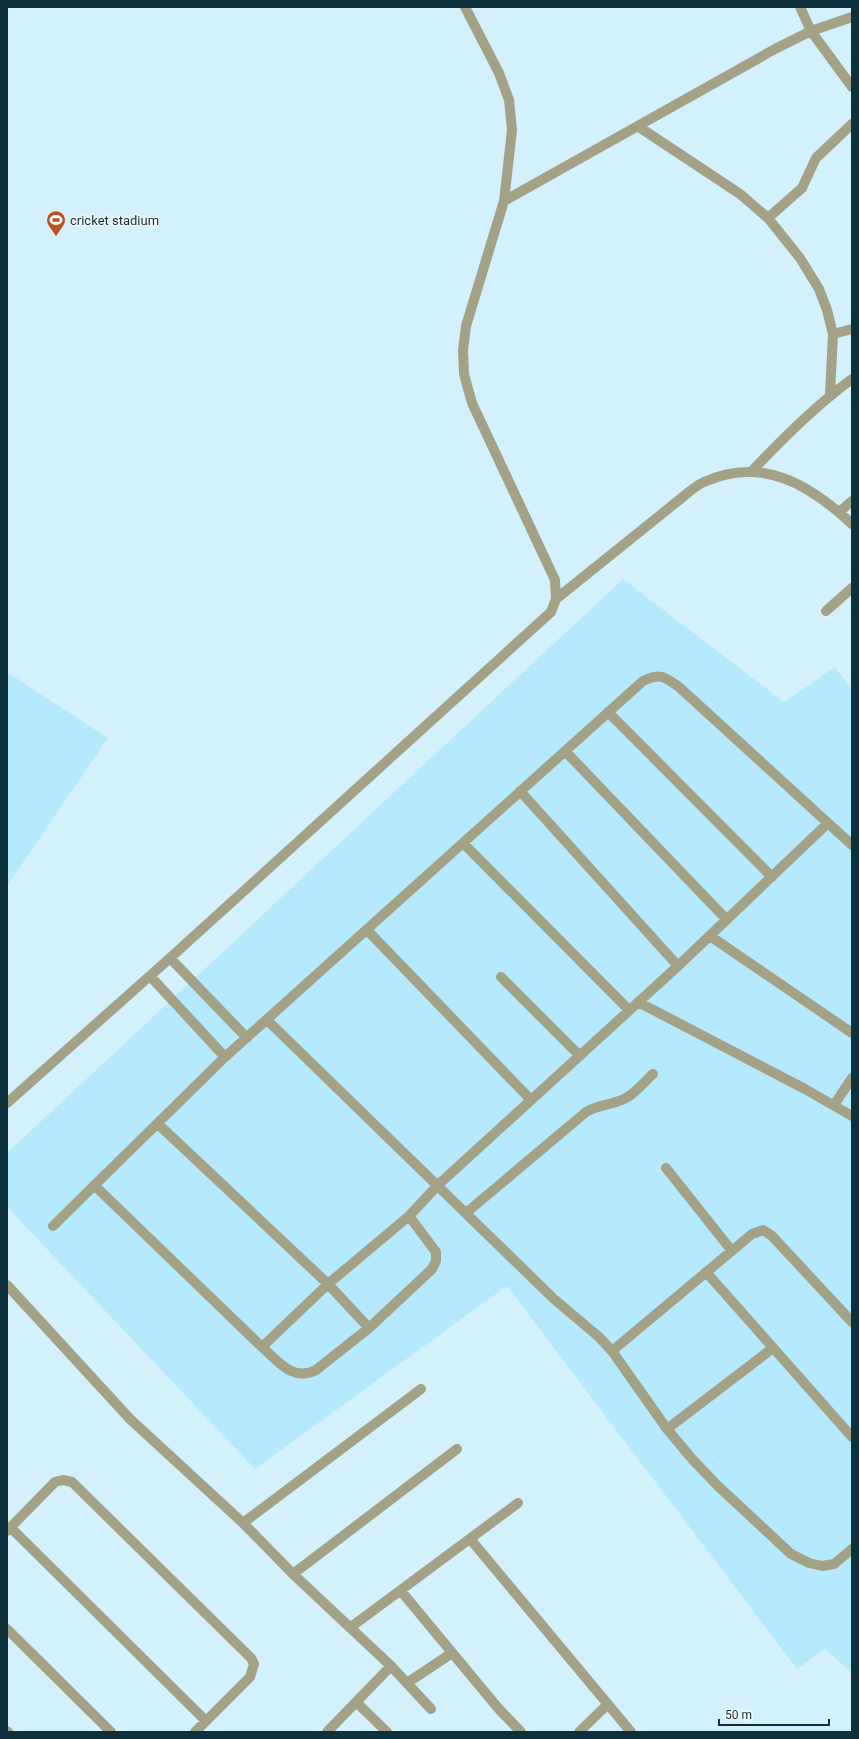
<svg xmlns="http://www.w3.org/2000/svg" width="859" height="1739" viewBox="0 0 859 1739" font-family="Roboto,sans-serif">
  <rect width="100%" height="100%" fill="#d2f1fd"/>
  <path fill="#b5eafe" d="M623,579L784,702L835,667L852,689V1673L825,1649L797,1669L507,1286L255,1469L7,1207V1153Z
    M7,672L108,738L7,886Z"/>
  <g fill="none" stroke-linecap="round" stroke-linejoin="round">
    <path stroke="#a3a186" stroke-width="10" d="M800,7L811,31L852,87
      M639,127L740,194L768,218L800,258L819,289L827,310L833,334L830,395
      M504,201L775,49L811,31L852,17
      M768,218L802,188L816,158L852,124
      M833,334L852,329
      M752,471C783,438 815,406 852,379
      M839,512L852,501
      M556,599L684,496C690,491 697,485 704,482C762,456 809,484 852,524
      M826,611L852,588
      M608,712L772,877
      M565,751L727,920
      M520,791L678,966
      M463,843L629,1010
      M367,930L531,1100
      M710,936L852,1033
      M170,958L247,1038
      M150,976L225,1057
      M501,977L580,1056
      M638,1002L805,1089L852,1116
      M267,1020L554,1299L599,1337L612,1351L667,1429L693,1460L718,1486L791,1554L809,1563L822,1566L834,1564L852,1549
      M7,1103L170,958L551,612L556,599L555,580L472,403L464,374L463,350L466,326L504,201L512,130L509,100L499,73L465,7
      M834,1105L852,1078
      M158,1124L328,1284L369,1328
      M666,1168L732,1251
      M94,1185L262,1347C278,1361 293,1382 316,1370L369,1328L432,1269L436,1261V1252L409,1216
      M466,1213L586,1112C598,1105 611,1105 624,1099C635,1094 644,1082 653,1074
      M53,1226L225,1057L643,681C660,673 664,676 679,687L852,845
      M706,1272L852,1437
      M7,1285L130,1419L243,1523L293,1574L391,1666L431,1709
      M262,1347L328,1284L409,1216L438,1185L678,966L828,823
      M612,1351L752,1234L763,1230L772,1236L852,1322
      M667,1429L773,1348
      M243,1523L421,1389
      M10,1527L206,1721
      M7,1531L55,1482L63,1480L72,1482L251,1658L254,1664L250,1677L195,1732
      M471,1540L631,1732
      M293,1574L457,1449
      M401,1591L498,1708L521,1732
      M351,1627L518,1503
      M7,1629L111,1732
      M407,1683L452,1653
      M356,1702L387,1732
      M7,1731L8,1732
      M327,1732L391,1666
      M579,1732L608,1704"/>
  </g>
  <defs>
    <symbol id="stadium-pin" viewBox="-11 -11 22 30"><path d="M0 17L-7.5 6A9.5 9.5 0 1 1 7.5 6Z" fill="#b85323" stroke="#f8f8f8"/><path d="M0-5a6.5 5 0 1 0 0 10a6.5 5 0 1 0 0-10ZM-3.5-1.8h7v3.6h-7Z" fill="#fff"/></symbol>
  </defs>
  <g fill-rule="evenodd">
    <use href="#stadium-pin" x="45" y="209" width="22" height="30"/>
  </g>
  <g text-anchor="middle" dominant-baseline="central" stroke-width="3" stroke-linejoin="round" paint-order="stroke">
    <g font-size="13" fill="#0c303c" stroke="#f8f8f8" text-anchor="start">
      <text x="70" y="220">cricket stadium</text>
    </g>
  </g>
  <rect width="859" height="1739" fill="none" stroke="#0c303c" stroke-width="16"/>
  <path d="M719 1719v6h110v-6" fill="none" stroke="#0c303c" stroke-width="2"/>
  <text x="725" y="1719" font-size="12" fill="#0c303c" stroke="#f8f8f8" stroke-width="3" paint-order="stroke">50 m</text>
</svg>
